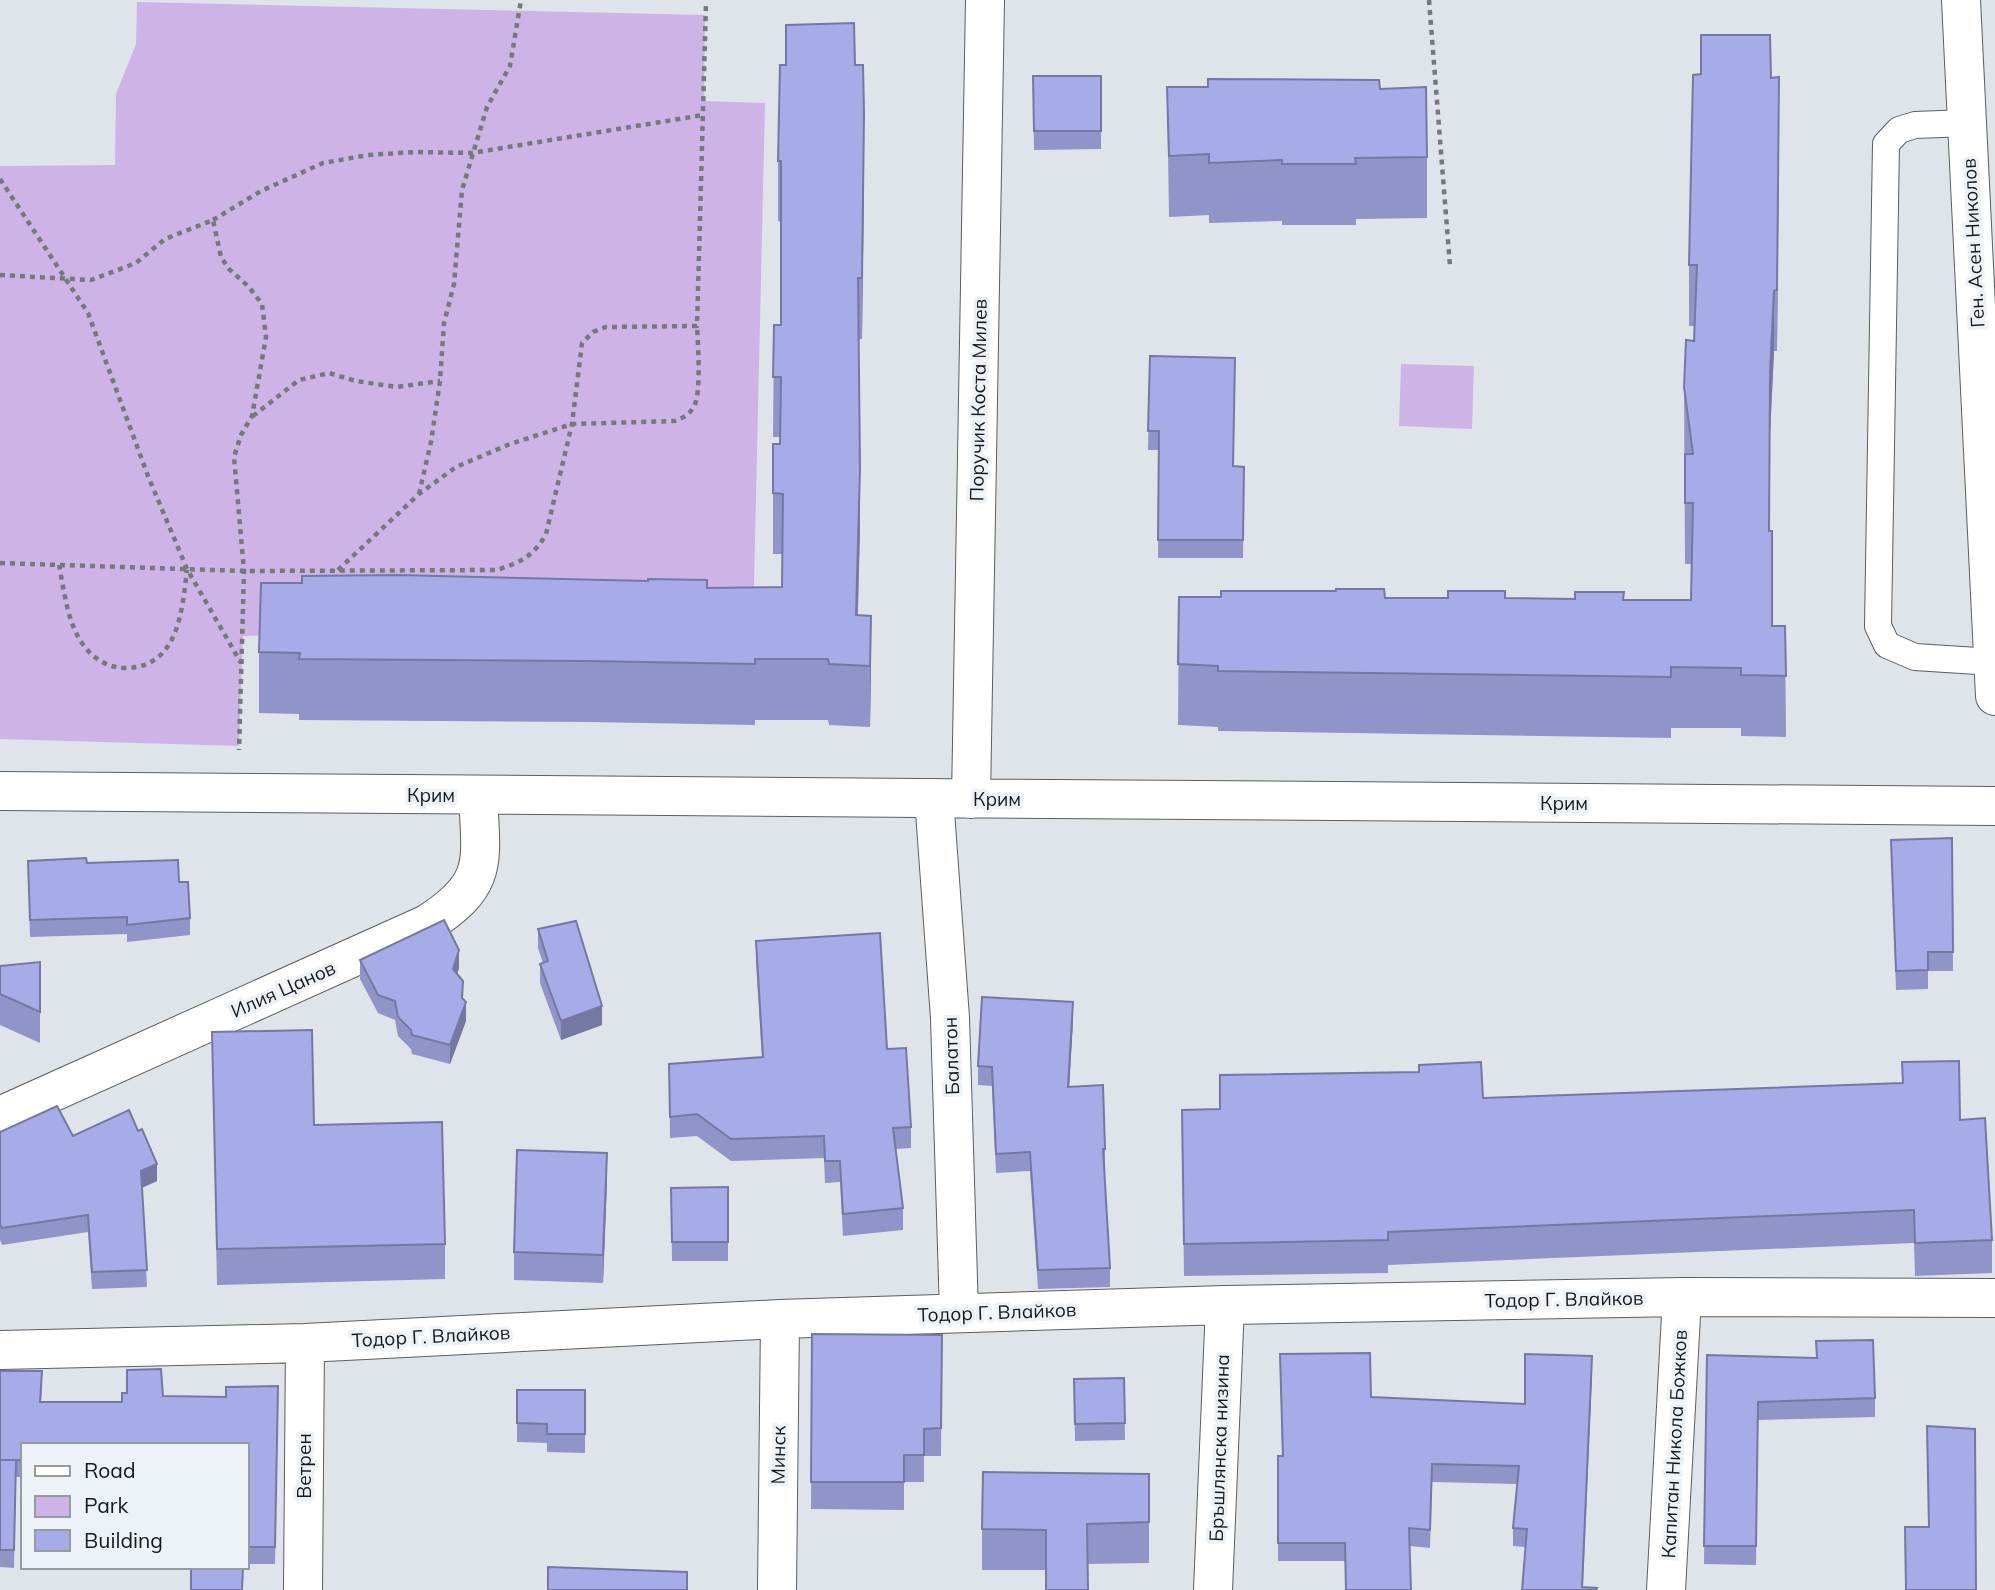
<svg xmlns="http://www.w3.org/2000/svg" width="1995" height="1590" viewBox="0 0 1995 1590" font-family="Mulish,sans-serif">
  <rect width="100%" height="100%" fill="#dfe4eb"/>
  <path fill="#ceb3e6" d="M137,2L705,15L704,101L765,103L753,629L243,636L239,746L0,739V166L115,165L116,94L136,44Z
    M1401,364L1474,366L1472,429L1399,426Z"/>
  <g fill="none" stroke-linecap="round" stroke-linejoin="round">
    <defs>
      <path id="lane" d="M1967,123L1915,125L1899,130L1886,144L1878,626L1887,645L1915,657L1993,662"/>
      <path id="street" d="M0,791L1995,806
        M934,798L950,1018L959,1313
        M971,799L985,0
        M0,1116L427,924C490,884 481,862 478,795
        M0,1350L305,1343L780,1319L1225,1305L1682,1297L1995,1298
        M303,1590L305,1343
        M777,1590L780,1319
        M1213,1590L1225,1305
        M1666,1590L1682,1297"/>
      <path id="secondary" d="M1961,0L1995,696"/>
    </defs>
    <use href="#lane" stroke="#595e63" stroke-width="28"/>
    <use href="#street" stroke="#595e63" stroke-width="40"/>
    <use href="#secondary" stroke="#595e63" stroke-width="40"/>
    <path stroke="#75797d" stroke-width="4.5" stroke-dasharray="5 5" stroke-linecap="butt" d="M1429,0L1450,266
      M0,179L88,313L148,476L187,569L241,663
      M213,220L261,191L323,163L368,155L416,152L472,153L703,115
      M0,275L91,280L136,263L165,239L213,220L221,257L229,269L249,287L262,304L266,337L252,416L241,435L234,457L244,571L239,750
      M253,416L299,380L329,373L356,381L396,387L440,381
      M419,494L431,442L440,381L444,323L454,284L462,190L487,107L510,66L521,0
      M0,563L244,571L497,570C521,562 534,556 546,534L572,424L582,343L593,332L606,327L697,326L706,3
      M59,565C64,589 67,622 82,643C92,658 107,668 126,668C179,667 182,610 187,570
      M338,570L419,494L456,467L510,444L572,424L675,421C683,418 691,414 695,404C701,390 698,343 697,326"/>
    <use href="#lane" stroke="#fff" stroke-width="26"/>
    <use href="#street" stroke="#fff" stroke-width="38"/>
    <use href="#secondary" stroke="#fff" stroke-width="38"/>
  </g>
  <path fill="#9094c8" d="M1701,35L1771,78L1779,138L1777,351H1774L1770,434L1769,531L1772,626H1785L1786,737L1741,736V728H1671V738L1218,731V727L1178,725L1179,597L1505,598L1691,600L1692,564H1685L1684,387L1694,341V326H1689V265L1701,75Z
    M855,65L864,174L862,339H858L860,529L858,615L871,616L870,727L829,725L828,720H755V725L589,722L299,720V714L259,713V652L707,588L782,587V554H773V444H780V437H773L774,325H781V222L778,221V161Z
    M1033,76H1101V149L1034,150Z
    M1208,79L1380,89L1427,157V218L1356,219V225H1282V221L1209,223V215L1169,217L1167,87H1208Z
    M1150,356L1234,466L1244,467L1243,558H1158L1159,450H1148Z
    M1952,838L1953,971H1928V989L1896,990L1891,840Z
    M28,861L87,863L179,882L190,918V935L127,942V934L30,937Z
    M538,929L602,1025L561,1040L540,983V964L543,963L538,948Z
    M756,941L887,1049L911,1127V1148L896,1149L903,1208V1230L843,1236L840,1182L825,1183L824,1158L731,1161L697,1136L670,1138L669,1064L762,1058L756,963Z
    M360,960L459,968L457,974L463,999L466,1021L450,1064L412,1054L411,1049L398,1036L395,1020L378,1013L360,979Z
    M40,962V1043L0,1025V966Z
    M1073,1021L1069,1087L1105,1149V1168H1104L1110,1268V1287L1038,1289L1030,1171L996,1173L992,1086L978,1085V1066Z
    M212,1032L445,1244V1279L217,1285Z
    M1483,1098L1960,1120L1992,1240V1273L1915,1276L1914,1243L1388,1265V1273L1184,1276L1182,1110L1220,1109Z
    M0,1132L73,1136L157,1181L142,1188L147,1287L92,1289L88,1232L2,1245L0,1240Z
    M607,1180L603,1283L514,1280V1252Z
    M728,1187V1261H672L671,1188Z
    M812,1334L942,1335L941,1456H924V1482H904V1510L811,1509Z
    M1280,1354L1371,1397L1525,1404L1592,1374L1583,1587L1522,1590L1525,1547L1513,1546V1528L1517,1484L1432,1482L1430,1548L1410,1546L1345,1561H1278V1456H1282Z
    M1707,1355L1875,1398V1417L1758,1420L1756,1565L1704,1564Z
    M0,1371L42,1388L41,1402H122L163,1396L278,1403L275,1564H247V1445H23V1477H16L14,1568L0,1567Z
    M1124,1378L1125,1440L1075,1441L1074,1379Z
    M517,1390H585V1453L547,1452V1443L517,1442Z
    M1149,1474V1563L1087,1564L1046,1570H982V1529Z"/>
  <path fill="#7578a2" d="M1779,77V138L1777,351V290Z
    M864,113V174L862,339V278Z
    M1774,291V351L1770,434L1769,592L1770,373Z
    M860,468V529L856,666V615Z
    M871,616V676L870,727V666Z
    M459,950V968L453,988V969Z
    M463,981V1000L466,1002V1021L450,1064V1045Z
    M1073,1002V1021L1068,1106V1087Z
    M602,1006V1025L561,1040V1021Z
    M607,1153V1180L603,1283V1255Z
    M157,1164V1181L141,1188V1171Z
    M1592,1356V1374L1582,1590Z"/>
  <path fill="#a7ace8" stroke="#7578a2" stroke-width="2" d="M854,23L855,65H863L864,113L862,278H858L860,468L856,615L871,616L870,666L829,664L828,659H755V664L589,661L299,659L300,653L259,652L261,583H302V576L398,575L648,581V579L707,580V588L782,587L783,494L773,493V444H780L781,377H773L774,325H781V161H778L780,65H786V25Z
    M1701,35H1770L1771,78L1779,77L1777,290L1774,291L1770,373L1769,531H1772V626H1785L1786,676L1741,675V668L1671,667V677L1218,671V666L1178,664L1179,597H1221V591H1336V589H1384L1385,598H1448V591H1505V598L1575,599V592H1624L1623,600H1691L1693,503H1685V454H1693L1684,387L1686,340L1694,341L1697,265H1689L1693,75L1701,74Z
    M1033,76H1101V131H1034Z
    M1208,79L1379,80L1380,89L1426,87L1427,157L1355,158L1356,164H1282V160L1209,163V154L1169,156L1167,87H1208Z
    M1150,356L1235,358L1233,466L1244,467L1243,540H1158L1159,431H1148Z
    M1952,838L1953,952H1928V970L1896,971L1891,840Z
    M86,858L87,863L178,860L179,882H188L190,918L127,925V917L30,920L28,861Z
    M444,920L459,950L453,969L463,981L462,998L466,1002L450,1045L412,1035L411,1030L398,1017L395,1001L378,995L360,960Z
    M576,921L602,1006L561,1021L540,964L548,961L538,929Z
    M880,933L887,1049L906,1048L911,1127L893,1128L903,1208L843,1214L840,1161H825L824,1136L731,1139L697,1114L670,1117L669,1064L763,1057L756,941Z
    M40,962V1012L0,994V966Z
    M982,997L1073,1002L1068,1087L1103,1085L1105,1149H1103L1110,1268L1038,1270L1030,1152L996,1154L992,1067L978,1066Z
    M312,1030L314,1125L442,1122L445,1244L217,1249L212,1032Z
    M1959,1061L1960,1120L1985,1118L1992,1240L1915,1243L1914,1210L1388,1232V1240L1184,1244L1182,1110L1220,1109V1075L1419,1072V1065L1481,1062L1483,1098L1903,1083L1902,1062Z
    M57,1106L73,1136L129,1110L138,1131L142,1129L157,1164L141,1171L147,1270L92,1272L88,1215L2,1228L0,1224V1132Z
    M517,1150L607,1153L603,1255L514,1252Z
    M728,1187V1242H672L671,1188Z
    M812,1334L942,1335L941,1428L924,1429V1455H904V1482H811Z
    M1873,1340L1875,1398L1758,1402L1756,1546H1704L1707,1355L1817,1358L1816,1341Z
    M1370,1353L1371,1397L1525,1404V1354L1592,1356L1582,1587L1597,1588L1596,1590H1522L1527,1529L1513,1528L1519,1466L1432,1464L1430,1530L1409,1528L1411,1590H1346L1345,1543H1278V1456H1283L1280,1354Z
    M161,1369L163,1396L226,1397V1387L278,1386L275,1547H247V1445H23V1460H0V1371H42L40,1402H122V1393H127V1370Z
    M1124,1378L1125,1423L1075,1424L1074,1379Z
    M517,1390H585V1434H547V1424L517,1423Z
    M1927,1426L1975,1429L1976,1590H1906L1905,1527H1929Z
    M0,1460H16L14,1550H0Z
    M983,1472L1149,1474V1522L1087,1524L1088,1590H1046V1530L982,1529Z
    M191,1567H243L242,1590H191Z
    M548,1567L687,1572V1590H548Z"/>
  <g text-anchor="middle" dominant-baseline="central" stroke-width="7" stroke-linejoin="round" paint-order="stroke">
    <g font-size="19" fill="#16181a" stroke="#ecf2f8">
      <text transform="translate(1973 243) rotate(-93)">Ген. Асен Николов</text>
      <text transform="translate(978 400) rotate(-89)">Поручик Коста Милев</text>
      <text x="431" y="795">Крим</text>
      <text x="997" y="799">Крим</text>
      <text x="1564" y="803">Крим</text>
      <text transform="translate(283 989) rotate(-24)">Илия Цанов</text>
      <text transform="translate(951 1056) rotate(-92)">Балатон</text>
      <text transform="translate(1564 1299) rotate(-1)">Тодор Г. Влайков</text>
      <text transform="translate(997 1312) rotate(-2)">Тодор Г. Влайков</text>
      <text transform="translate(431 1336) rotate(-3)">Тодор Г. Влайков</text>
      <text transform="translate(1674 1444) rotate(-87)">Капитан Никола Божков</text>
      <text transform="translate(1219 1448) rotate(-88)">Бръшлянска низина</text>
      <text transform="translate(778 1455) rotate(-89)">Минск</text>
      <text transform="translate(304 1466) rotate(-90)">Ветрен</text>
    </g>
  </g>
  <rect x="21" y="1443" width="228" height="126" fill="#ecf2f8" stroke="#969b9f" stroke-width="2"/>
  <rect x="35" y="1466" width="35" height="10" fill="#ffffff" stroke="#969b9f" stroke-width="2"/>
  <text x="84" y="1478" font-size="21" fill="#16181a">Road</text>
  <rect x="35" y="1496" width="35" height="21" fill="#ceb3e6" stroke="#969b9f" stroke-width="2"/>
  <text x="84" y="1513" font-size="21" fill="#16181a">Park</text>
  <rect x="35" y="1530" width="35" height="21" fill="#a7ace8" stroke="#969b9f" stroke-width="2"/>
  <text x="84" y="1548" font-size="21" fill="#16181a">Building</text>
</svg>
